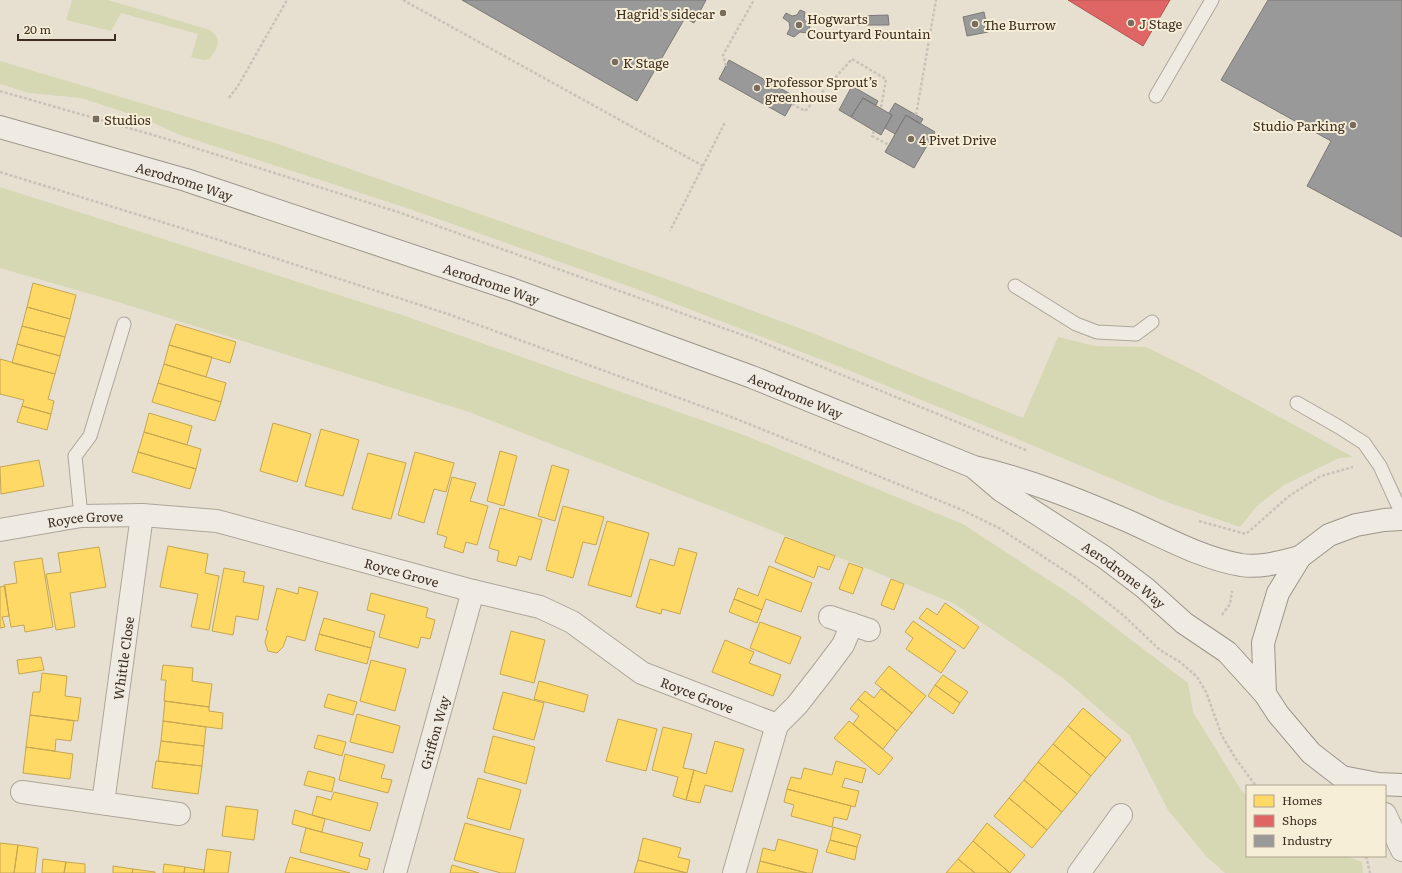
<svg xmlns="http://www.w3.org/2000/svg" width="1402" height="873" viewBox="0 0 1402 873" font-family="Literata,serif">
  <rect width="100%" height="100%" fill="#e7e0d1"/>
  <path fill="#d6d7b3" d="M72,0H108L207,29C223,36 219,48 209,59L203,60L191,57L198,34L121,13L111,31L66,20Z
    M0,61L272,142L661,277L810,332L1023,418L1058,337L1095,346L1146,347L1193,370L1353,457L1339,458L1284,485L1257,506L1240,527L1167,502L1022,441L843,368L634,288L401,206L180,135L145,119L81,98L29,93L0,84Z
    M0,187L402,315L744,435L963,524L1079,600L1188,683L1193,712L1241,790L1247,795V856H1346L1362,862L1363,873H1225L1206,856L1168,810L1130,736L1063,678L953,603L726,512L469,412L118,302L0,268Z"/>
  <path fill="#ffd966" stroke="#c5a651" d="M33,283L76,295L70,319L27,307Z
    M27,307L70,319L65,337L22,326Z
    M176,324L236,342L230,363L169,345Z
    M22,326L65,337L60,356L17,344Z
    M17,344L60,356L55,374L12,363Z
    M169,345L212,357L206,377L164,364Z
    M0,359L55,374L48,399L54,401L51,414L22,406L24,400L0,394Z
    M164,364L226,383L221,402L158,383Z
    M158,383L221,402L215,421L152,402Z
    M22,406L51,414L47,430L17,422Z
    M149,413L192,426L187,445L144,432Z
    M273,423L311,434L297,482L260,471Z
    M321,429L359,440L343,496L305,486Z
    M144,432L201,449L196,469L138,452Z
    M500,451L517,456L504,506L487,501Z
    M138,452L196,469L190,489L132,472Z
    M415,452L454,463L446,492L434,489L424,523L398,515Z
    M368,453L406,463L391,519L352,509Z
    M39,460L44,486L1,494L0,467Z
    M552,465L569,470L555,521L538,516Z
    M452,477L476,483L470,501L488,506L477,545L466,542L463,553L444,547L447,537L437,534Z
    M563,506L604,517L596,545L583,542L573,578L546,570Z
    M500,508L542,520L531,560L519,556L516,566L497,561L499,551L489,548Z
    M607,521L649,533L631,597L588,585Z
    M785,537L835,556L829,570L818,566L814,578L775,562Z
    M168,546L208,554L205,573L219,576L209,630L191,627L198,594L160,587Z
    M99,547L106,587L70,593L75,627L56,630L46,574L61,572L58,553Z
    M679,548L697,553L680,614L662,609L661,614L636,607L650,559L674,566Z
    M42,558L53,627L25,632L24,625L11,627L4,585L17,583L14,562Z
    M849,563L863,568L853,594L839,589Z
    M769,566L812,583L801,612L766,599L762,610L734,599L738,588L758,596Z
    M224,568L245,572L243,582L264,586L258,620L236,616L233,635L212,631Z
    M891,579L904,584L894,610L881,605Z
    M5,586L9,616L2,617L5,627L0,628V587Z
    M299,587L318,592L305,641L287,636L283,647L277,653L268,651L265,642L268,631L266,630L277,588L298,594Z
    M371,593L428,608L426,617L435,620L430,639L421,637L418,648L379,637L385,615L367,610Z
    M734,599L762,610L757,623L729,612Z
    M945,603L979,627L964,649L919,618L927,608L937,615Z
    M324,618L375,632L371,648L319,634Z
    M913,621L956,651L941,673L906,649L913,638L905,632Z
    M760,622L801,637L790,664L750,648Z
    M511,631L545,640L534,683L500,674Z
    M319,634L371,648L367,664L315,650Z
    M725,640L754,652L749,663L781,675L773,696L712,672Z
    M41,657L44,670L19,674L17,660Z
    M371,660L406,669L395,711L360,701Z
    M163,665L193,668L192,681L212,684L209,707L164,701L166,680H161Z
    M889,666L926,696L912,713L875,683Z
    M42,673L67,676L65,696L81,698L78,721L30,715L33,692H40Z
    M943,675L968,692L960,703L935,685Z
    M539,681L588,695L584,712L534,699Z
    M935,685L960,703L953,714L928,696Z
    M881,689L912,713L897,731L858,699L865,691L874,698Z
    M503,692L544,703L534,740L493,729Z
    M328,694L357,702L353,715L324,707Z
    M858,699L897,731L883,749L853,724L859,716L850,709Z
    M165,701L209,707V711L223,713L222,729L163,721Z
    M1083,708L1121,740L1106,758L1068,726Z
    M357,714L400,726L393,753L350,742Z
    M30,715L74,721L71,741L56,739L55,751L26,747Z
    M618,719L657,729L646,771L606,761Z
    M163,721L206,727L204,746L161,741Z
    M849,721L893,758L879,775L834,738Z
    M1068,726L1106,758L1091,776L1053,744Z
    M663,727L692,734L683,768L694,770L686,800L673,796L678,777L652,770Z
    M318,735L346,742L342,756L314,748Z
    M493,736L535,747L526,784L484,772Z
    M161,741L204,746L202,766L158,761Z
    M715,741L744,749L732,792L705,785L700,803L686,800L694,770L706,774Z
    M1053,744L1091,776L1077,794L1038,762Z
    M26,747L73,754L70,779L23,773Z
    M345,754L385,765L381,778L392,780L388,793L339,780Z
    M156,761L202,766L198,794L152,788Z
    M836,761L866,769L862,783L845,778L842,787L859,791L855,807L787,789L791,777L801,779L804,768L832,775Z
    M1038,762L1077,794L1062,812L1024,780Z
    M308,771L335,778L332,792L304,785Z
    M478,778L521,790L510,830L467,818Z
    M1024,780L1062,812L1047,830L1009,798Z
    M787,789L851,806L847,820L834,817L832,827L791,816L794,805L784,802Z
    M334,792L378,803L370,831L312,815L317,796L331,800Z
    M1009,798L1047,830L1032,848L994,816Z
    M226,806L258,810L254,840L222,836Z
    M295,810L325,819L322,832L292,824Z
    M465,823L524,839L515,873H501L454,860Z
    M987,823L1025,855L1010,873L973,841Z
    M833,827L861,835L857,847L830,840Z
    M306,828L363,843L359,856L370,859L367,870L300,852Z
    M643,838L681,848L678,857L690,860L687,873L638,860Z
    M778,839L818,850L812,873H807L760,861L763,848L775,851Z
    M830,840L857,847L855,860L826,852Z
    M973,841L1010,873H975L958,859Z
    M0,843L18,845L14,873H0Z
    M18,845L38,848L35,873H14Z
    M207,849L231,852L228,873H204Z
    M290,857L350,873H285Z
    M43,859L66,862L64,873H42Z
    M958,859L975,873H946Z
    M638,860L686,873H634Z
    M760,861L807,873H757Z
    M66,862L85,864V873H64Z
    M164,864L185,867L184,873H163Z
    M452,865L479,873H450Z
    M113,866L133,869L132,873H113Z
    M185,867L204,870V873H184Z
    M133,869L155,872V873H132Z"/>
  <path fill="#e06666" stroke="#af5551" d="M1068,0H1170L1143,46Z"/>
  <path fill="#999" stroke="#7d7975" d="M462,0H706L694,23L685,18L637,101Z
    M1268,0H1402V237L1307,186L1331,141L1221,80Z
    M800,10L805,12L804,19L810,27L807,33L800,32L794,37L787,34L790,28L789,22L783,18L786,13L792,16L797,15Z
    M984,12L988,32L967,36L963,17Z
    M888,15L889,25H857V16Z
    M729,60L796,97L785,116L719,79Z
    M852,86L878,101L876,105L863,98L851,117L839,110Z
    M863,98L892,115L881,135L851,117Z
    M895,103L923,119L920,124L906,115L895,134L885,128L892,115L889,113Z
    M906,115L935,132L914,168L885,152Z"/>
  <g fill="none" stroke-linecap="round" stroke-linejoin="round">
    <defs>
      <path id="lane" d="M1156,96L1212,0
        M1015,286L1076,324L1097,332L1136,334L1152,322
        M1297,403L1339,427L1364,443L1380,466L1402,514
        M81,516L75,456L90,436L124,324"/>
      <g id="street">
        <path id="s1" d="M0,530L81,516L142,515L217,521L473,591L540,607L572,622L642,673L777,725"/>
        <path d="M830,617L869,630"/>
        <path d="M22,792L179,814"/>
        <path id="s2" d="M103,803L142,515"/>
        <path d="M1385,814L1402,850"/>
        <path id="s3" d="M395,873L473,591"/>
        <path d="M734,873L777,725L797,705L822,673L843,645L852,624"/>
        <path d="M1079,873L1121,815"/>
      </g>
      <g id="secondary">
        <path id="s4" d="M0,127L186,180L511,289L752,377L974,467C1027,479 1077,499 1128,521C1164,537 1201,558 1241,565C1261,568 1280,562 1300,557"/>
        <path id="s5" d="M976,469L1002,491L1104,557L1145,588L1184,623L1227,652L1265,694L1278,714L1311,753L1342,777L1378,784L1402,785"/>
        <path d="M1265,694L1263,643L1278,593L1300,557L1329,535L1356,525L1384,520L1402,519"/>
      </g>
    </defs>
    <use href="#lane" stroke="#ada599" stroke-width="15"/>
    <use href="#street" stroke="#ada599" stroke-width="24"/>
    <use href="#secondary" stroke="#9c958a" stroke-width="24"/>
    <path stroke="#c8c2b9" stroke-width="2.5" stroke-dasharray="3 2" stroke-linecap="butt" d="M403,0L703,166L670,231
      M726,66L723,55L754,0
      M0,91L167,139L401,213L754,339L1028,451
      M229,98L238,86L287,0
      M792,104L805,111L852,59L886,79L881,108
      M916,115L936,0
      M874,131L872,136L889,145
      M703,166L725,122
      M0,172L194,232L448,314L734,418L960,509L999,528L1076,578L1123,615L1160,650L1180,662L1197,677L1206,692L1222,736L1236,759L1256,786
      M1199,521L1246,534L1289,496L1321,476L1353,467
      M1222,615L1230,604L1232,591
      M1366,856L1370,873"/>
    <use href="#lane" stroke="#efebe3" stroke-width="13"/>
    <use href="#street" stroke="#efebe3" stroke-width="22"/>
    <use href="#secondary" stroke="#efebe3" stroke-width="22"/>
  </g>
  <g fill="#786c5e" stroke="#f7eed8" stroke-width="1.5">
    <circle cx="723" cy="13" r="4"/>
    <circle cx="1131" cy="23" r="4"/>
    <circle cx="975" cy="24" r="4"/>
    <circle cx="799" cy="25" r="4"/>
    <circle cx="615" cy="62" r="4"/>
    <circle cx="757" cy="88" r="4"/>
    <rect x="92" y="115" width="8" height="8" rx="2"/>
    <circle cx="1353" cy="125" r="4"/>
    <circle cx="911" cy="139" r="4"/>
  </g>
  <g text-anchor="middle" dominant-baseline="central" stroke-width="4" stroke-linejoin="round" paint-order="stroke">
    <g font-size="13" fill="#3d2e20" stroke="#f7eed8" text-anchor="start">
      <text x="715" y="13" text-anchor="end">Hagrid's sidecar</text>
      <text x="807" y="18">Hogwarts<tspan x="807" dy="15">Courtyard Fountain</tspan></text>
      <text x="1139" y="23">J Stage</text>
      <text x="983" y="24">The Burrow</text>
      <text x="623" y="62">K Stage</text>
      <text x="765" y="81">Professor Sprout’s<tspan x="765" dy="15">greenhouse</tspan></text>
      <text x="104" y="119">Studios</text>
      <text x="1345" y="125" text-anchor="end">Studio Parking</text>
      <text x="919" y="139">4 Pivet Drive</text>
    </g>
    <g font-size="13" fill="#3d2e20" stroke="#f7eed8">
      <text stroke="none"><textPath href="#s4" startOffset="192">Aerodrome Way</textPath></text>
      <text stroke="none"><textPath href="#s4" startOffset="516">Aerodrome Way</textPath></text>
      <text stroke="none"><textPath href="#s4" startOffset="840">Aerodrome Way</textPath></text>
      <text stroke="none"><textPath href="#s1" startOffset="86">Royce Grove</textPath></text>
      <text stroke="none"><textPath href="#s1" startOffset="410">Royce Grove</textPath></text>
      <text stroke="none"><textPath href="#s5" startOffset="182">Aerodrome Way</textPath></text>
      <text stroke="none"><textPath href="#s2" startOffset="146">Whittle Close</textPath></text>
      <text stroke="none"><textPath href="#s1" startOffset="734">Royce Grove</textPath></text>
      <text stroke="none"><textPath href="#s3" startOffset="146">Griffon Way</textPath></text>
    </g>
  </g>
  <rect x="1246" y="785" width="140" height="72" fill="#f7eed8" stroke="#ada18e"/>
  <rect x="1254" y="795" width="20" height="12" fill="#ffd966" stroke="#ada18e"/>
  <text x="1282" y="805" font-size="12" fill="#3d2e20">Homes</text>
  <rect x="1254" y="815" width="20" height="12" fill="#e06666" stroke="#ada18e"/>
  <text x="1282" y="825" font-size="12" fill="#3d2e20">Shops</text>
  <rect x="1254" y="835" width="20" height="12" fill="#999999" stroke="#ada18e"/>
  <text x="1282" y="845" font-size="12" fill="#3d2e20">Industry</text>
  <path d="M18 34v6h97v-6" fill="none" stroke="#3d2e20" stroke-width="2"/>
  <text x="24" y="34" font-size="12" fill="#3d2e20" stroke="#f7eed8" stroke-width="3" paint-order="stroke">20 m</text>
</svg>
